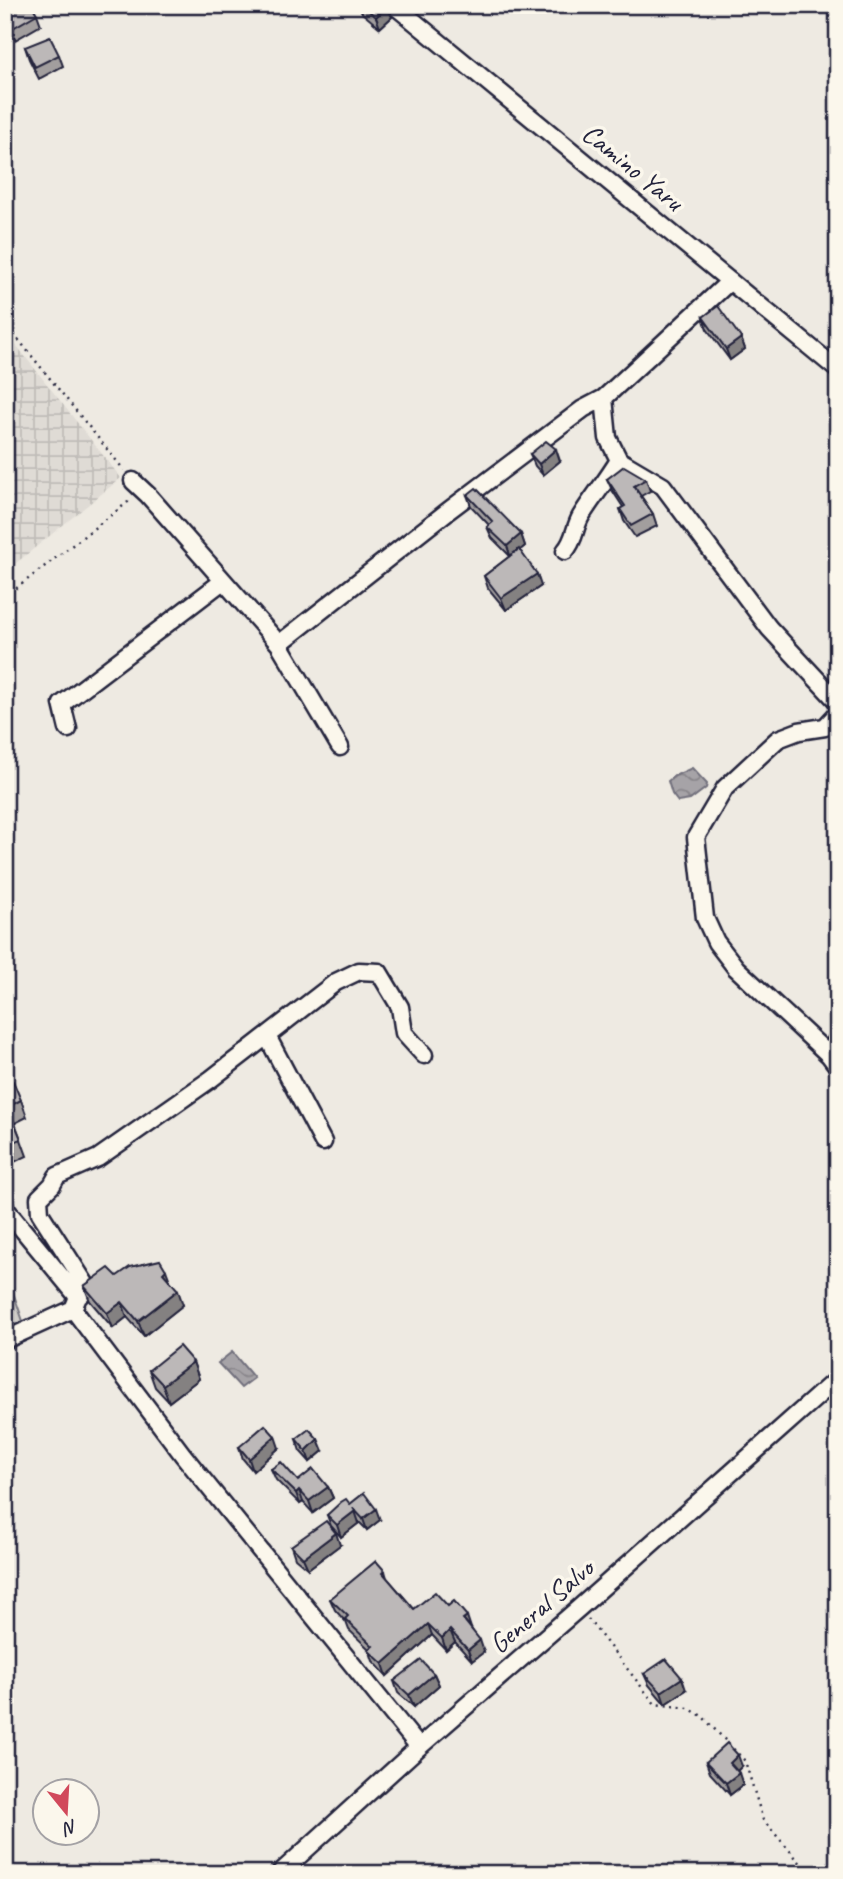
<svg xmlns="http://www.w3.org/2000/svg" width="843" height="1879" viewBox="0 0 843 1879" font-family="Caveat,sans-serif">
  <defs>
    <pattern id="industrial-grid" width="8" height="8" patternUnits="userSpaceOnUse" patternTransform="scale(1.75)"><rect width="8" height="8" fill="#dfdbd5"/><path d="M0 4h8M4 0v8" fill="none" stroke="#bfbcb8"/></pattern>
    <pattern id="water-waves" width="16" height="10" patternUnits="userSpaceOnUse" patternTransform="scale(1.75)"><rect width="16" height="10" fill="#a6a3a7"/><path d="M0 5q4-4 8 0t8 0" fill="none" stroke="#878489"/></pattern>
  </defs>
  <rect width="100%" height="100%" fill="#eeeae2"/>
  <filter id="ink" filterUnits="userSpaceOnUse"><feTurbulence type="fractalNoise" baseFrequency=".0143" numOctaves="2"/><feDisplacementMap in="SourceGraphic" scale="14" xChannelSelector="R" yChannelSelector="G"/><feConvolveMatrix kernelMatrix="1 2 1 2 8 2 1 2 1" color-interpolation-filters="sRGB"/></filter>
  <g filter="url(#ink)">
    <path fill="url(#industrial-grid)" d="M5,331L121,478L5,572Z"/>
    <path fill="#d0cdc9" stroke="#797882" stroke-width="2" d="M5,1269L24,1324L5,1331Z"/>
    <path fill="url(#water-waves)" stroke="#716f7c" stroke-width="2" d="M692,768L707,784L706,788L690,800L678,802L672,794L668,781L674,776Z
      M232,1352L254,1378L241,1388L218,1363Z"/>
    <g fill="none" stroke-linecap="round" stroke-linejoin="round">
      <defs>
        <path id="minor" d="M394,5L838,370
          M619,460L663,486L769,628L838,702
          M133,481L148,495L279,644
          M565,551C575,540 574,528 581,516C593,497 607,480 619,460L608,438L604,398L730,281
          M68,729L62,704L223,581
          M340,747L279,644L448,511L583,409L604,398
          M267,1036L323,1142
          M838,1038L829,1055L838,1067
          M829,1055L736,968L716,942L705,918L696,837L725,788L778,739L799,731L825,727L838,713
          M5,1208L78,1297L73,1309L183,1455L419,1747
          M78,1297L88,1288L40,1213L39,1198L52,1185L57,1176L98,1158L211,1079L336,982L359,971L379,972L400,1007L404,1033L424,1055
          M5,1340L73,1309
          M279,1874L419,1747L579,1608L838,1378"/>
      </defs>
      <use href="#minor" stroke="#22223b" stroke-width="21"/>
      <path stroke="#22223b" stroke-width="2.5" stroke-dasharray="2 5" stroke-linecap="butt" d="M5,323L124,470
        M5,597L128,502L129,498
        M588,1619L655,1704L688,1708L702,1716L745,1761L763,1820L810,1874"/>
      <use href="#minor" stroke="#fbf7ec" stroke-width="16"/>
    </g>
    <path fill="#a29e9e" stroke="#22223b" stroke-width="2" d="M359,5H387L392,17L380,28L362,13Z
      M37,14L41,25L15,40L5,15Z
      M25,47L59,55L63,66L39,79L29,59Z
      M703,317L741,338L745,349L730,360L707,329Z
      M530,454L560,461L543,475L535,466Z
      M607,479H646L650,491L641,496L653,514L657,526L635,537L624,521L620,509L623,507L612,490Z
      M467,495L521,534L525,546L520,550L541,586L506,610L488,588L484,576L510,556L492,538L487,527L489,525L471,506Z
      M5,1085L21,1100L27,1117L15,1123L27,1156L6,1166L5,1164Z
      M117,1276L171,1282L183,1305L144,1336L127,1317L113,1328L90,1301L84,1286Z
      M193,1362L199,1379L169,1402L155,1387L149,1370Z
      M296,1439L323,1451L310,1462L300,1451Z
      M239,1447L279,1448L253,1471L243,1459Z
      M271,1469L298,1481L328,1487L333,1498L313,1513L303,1502L300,1504L276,1480Z
      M350,1504L380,1520L367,1530L359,1522V1523L341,1537L331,1526L327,1515Z
      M340,1545L308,1569L295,1558L291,1546Z
      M385,1571L387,1578L414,1609L471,1628L484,1652L472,1661L455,1642L446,1650L432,1635L387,1676L373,1661L369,1649L349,1630L346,1622L335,1610L330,1599Z
      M434,1674L439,1685L414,1707L398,1693L394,1681Z
      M644,1674L686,1690L665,1704L649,1685Z
      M706,1762L742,1766L737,1771L743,1785L730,1795L710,1773Z"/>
    <path fill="#848181" stroke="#22223b" stroke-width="2" d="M387,6L392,17L380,28L376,17Z
      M741,338L745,349L730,360L726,349Z
      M556,449L560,461L543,475L539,464Z
      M521,534L525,546L511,558L507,546Z
      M537,574L541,586L506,610L501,598Z
      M166,1270L172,1286L163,1273Z
      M178,1290L183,1305L144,1336L138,1321Z
      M122,1302L127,1317L113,1328L107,1313Z
      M193,1362L199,1379L169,1402L163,1385Z
      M275,1436L279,1448L253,1471L249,1459Z
      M318,1439L323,1451L310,1462L306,1451Z
      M328,1487L333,1498L313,1513L309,1501Z
      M299,1490L303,1502L300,1504L296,1493Z
      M376,1509L380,1520L367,1530L363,1519Z
      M355,1511L359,1523L341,1537L337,1525Z
      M336,1533L340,1545L308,1569L303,1558Z
      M467,1616L471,1628L463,1619Z
      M428,1624L432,1635L387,1676L383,1664Z
      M450,1630L455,1642L446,1650L442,1638Z
      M480,1640L484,1652L472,1661L468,1650Z
      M434,1674L439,1685L414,1707L409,1695Z
      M682,1678L686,1690L665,1704L661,1692Z
      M738,1755L742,1766L734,1774L730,1763Z
      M739,1773L743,1785L730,1795L726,1783Z"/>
    <path fill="#bcb8b8" stroke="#22223b" stroke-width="2" d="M25,5H32L37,14L11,29L5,15Z
      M362,5H387V6L376,17Z
      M50,37L59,55L35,67L25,47Z
      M718,306L741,338L726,349L703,317Z
      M546,441L556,449L539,464L530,454Z
      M624,466L646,479L634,486L653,514L631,526L620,509L625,506L607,479Z
      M476,488L521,534L507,546L487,527L493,522L467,495Z
      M519,549L537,574L501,598L484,576Z
      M13,1081L21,1100L8,1107L21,1139L5,1146V1085Z
      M160,1260L166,1270L163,1273L178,1290L138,1321L122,1302L107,1313L84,1286L109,1268L117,1276L130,1267Z
      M179,1346L193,1362L163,1385L149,1370Z
      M265,1425L275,1436L249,1459L239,1447Z
      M309,1429L318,1439L306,1451L296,1439Z
      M281,1462L298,1481L313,1469L328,1487L309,1501L299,1490L296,1493L271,1469Z
      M364,1493L376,1509L363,1519L353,1508L355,1511L337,1525L327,1515L341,1502L346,1499L350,1504Z
      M326,1521L336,1533L303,1558L291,1546Z
      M376,1561L385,1571L383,1573L414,1609L435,1592L448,1606L454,1601L467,1616L463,1619L480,1640L468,1650L450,1630L442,1638L428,1624L383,1664L368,1650L373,1646L345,1619L348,1616L330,1599Z
      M666,1659L682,1678L661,1692L644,1674Z
      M421,1660L434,1674L409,1695L394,1681Z
      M727,1743L738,1755L730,1763L739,1773L726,1783L706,1762Z"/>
  </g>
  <g text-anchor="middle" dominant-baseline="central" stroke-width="7" stroke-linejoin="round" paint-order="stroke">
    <g font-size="28" fill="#22223b" stroke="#fbf7ec">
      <text transform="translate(633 167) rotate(39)">Camino Yaru</text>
      <text transform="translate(541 1606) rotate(-41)">General Salvo</text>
    </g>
  </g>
  <rect width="843" height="1879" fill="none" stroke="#fbf7ec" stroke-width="28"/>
  <rect x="14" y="14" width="815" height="1851" fill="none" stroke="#22223b" stroke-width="2.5" filter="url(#ink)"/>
  <g transform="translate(66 1812) rotate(162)"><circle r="33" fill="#fbf7ec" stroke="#a4a2a5" stroke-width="2"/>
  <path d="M0-5L12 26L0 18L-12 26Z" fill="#d1495b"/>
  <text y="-10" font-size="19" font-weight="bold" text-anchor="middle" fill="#22223b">N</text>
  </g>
</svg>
